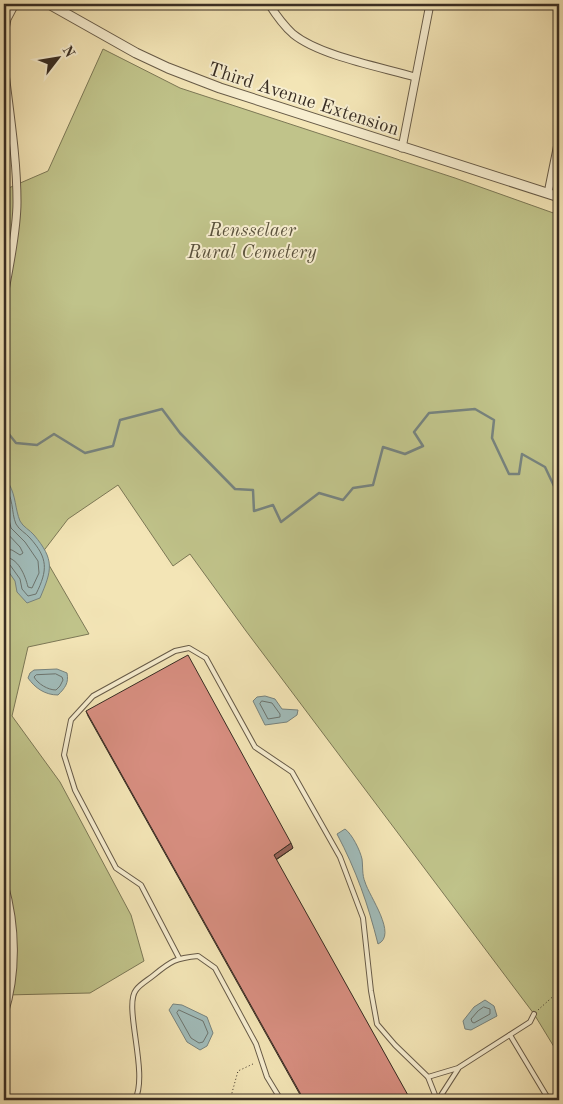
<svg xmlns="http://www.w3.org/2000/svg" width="563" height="1104" viewBox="0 0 563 1104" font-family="'Old Standard TT',serif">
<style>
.green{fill:#c0c38a;stroke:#7c7856}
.water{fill:#a1bcba;stroke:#77837e}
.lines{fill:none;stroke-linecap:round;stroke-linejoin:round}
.shore{stroke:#6c746e;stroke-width:1}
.stream{stroke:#77837e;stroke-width:2.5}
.service-casing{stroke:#675b48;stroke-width:6}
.minor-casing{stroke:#675b48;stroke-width:9}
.tertiary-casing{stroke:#675b48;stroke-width:11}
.path{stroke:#382d23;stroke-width:1;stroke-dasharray:1 2.5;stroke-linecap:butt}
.service{stroke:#f7eed0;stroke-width:4}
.minor{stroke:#f7eed0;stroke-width:7}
.tertiary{stroke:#f7eed0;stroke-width:9}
.wall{fill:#b97a6e;stroke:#382d23}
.shaded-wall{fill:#96635a;stroke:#382d23}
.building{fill:#d78e80;stroke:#382d23}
.labels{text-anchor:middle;stroke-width:4;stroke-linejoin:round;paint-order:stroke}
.street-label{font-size:19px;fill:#382d23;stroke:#f7eed0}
.park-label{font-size:19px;font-style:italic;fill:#5a523d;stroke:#f7eed0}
</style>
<rect width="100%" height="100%" fill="#f3e5b6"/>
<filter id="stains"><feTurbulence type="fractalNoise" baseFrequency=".004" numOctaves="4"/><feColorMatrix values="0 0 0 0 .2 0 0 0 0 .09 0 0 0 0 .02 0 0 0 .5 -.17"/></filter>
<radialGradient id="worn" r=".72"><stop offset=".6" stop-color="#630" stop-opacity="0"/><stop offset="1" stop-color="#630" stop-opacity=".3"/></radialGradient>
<!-- green -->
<path class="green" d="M103 49 180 88 455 178 559 215V1055L534 1014 246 631 190 554 173 566 118 485 68 519 42 553 89 634 28 647 12 716 60 782 131 915 144 961 90 993 6 995 4 999V190L48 171Z"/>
<!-- water -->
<g class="water">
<path d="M4 483 9 484C16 496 15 509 20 521 23 527 30 530 34 535 55 560 52 570 40 598L27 603 17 592 15 581 4 565Z"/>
<path d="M57 669 67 673C69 683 65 688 58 695 45 695 35 688 28 678L30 673 34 670Z"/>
<path d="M265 696 275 699 282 709 298 710 297 715 287 722 265 725 253 701 257 697Z"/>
<path d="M345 829C352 834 360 850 362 859 363 867 362 875 365 882 369 896 398 935 378 944 368 904 356 870 337 834Z"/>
<path d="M485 1000 494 1006 497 1016 471 1030 465 1029 463 1021 474 1007Z"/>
<path d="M173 1004 182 1005 207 1017 213 1033 207 1046 200 1050 187 1042 169 1010Z"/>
</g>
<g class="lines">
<!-- shore -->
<g class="shore">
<path d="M4 488C14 495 11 513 16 524 19 530 26 533 30 538 48 558 48 570 36 594L28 596 22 589 20 579 10 565 4 563"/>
<path d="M4 499 11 528 25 542 38 561 39 573 32 588 28 587C25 575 18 557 4 557"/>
<path d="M4 530 20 547 23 553 20 555 12 550 4 549"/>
<path d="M56 674 62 677 63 680 60 686 56 690C48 690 38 684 34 677L36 675Z"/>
<path d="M262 701 272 703 280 714V717L268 719 260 704Z"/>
<path d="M484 1007 490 1009V1014L474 1023 472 1022 471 1019 478 1011Z"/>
<path d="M179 1010 203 1021 208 1033 203 1042 199 1043 191 1038 177 1013Z"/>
</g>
<!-- stream -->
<path class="stream" d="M4 435 8 433 16 443 37 445 54 434 85 453 113 446 120 420 162 409 180 433 235 489 253 490 254 511 273 505 281 522 319 493 343 500 353 488 373 485 383 447 405 454 423 446 414 432 429 413 475 409 494 420 492 438 509 474H519L522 454 545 467 554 486 559 487"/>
<defs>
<g id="service">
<path d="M179 958 141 885 116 868 75 790 64 755 71 720 93 696 175 651 189 648 206 658 255 747 292 772 340 857 363 918 371 991 377 1024 395 1045 428 1077 437 1100"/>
<path d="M510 1035 549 1100"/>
<path d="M428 1077 458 1068 530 1022 534 1014"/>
<path d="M135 1100C149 1073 123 1006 136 990 140 984 148 980 154 975 171 961 176 958 198 956L215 968 256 1044 267 1077 281 1100"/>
<path d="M438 1100 458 1069"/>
</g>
<g id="minor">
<path d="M269 4C276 15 284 26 293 34 320 56 381 67 415 77"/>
<path d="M4 34 7 19 15 4"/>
<path d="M4 64C9 110 17 156 17 202 17 233 9 265 4 297"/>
<path d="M402 148 430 4"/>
<path d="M548 193 559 139"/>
<path d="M4 884C16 926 17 973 4 1014"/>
</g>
<path id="tertiary" d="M49 4 136 53 168 68 220 88 559 197"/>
</defs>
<!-- service casing -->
<use href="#service" class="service-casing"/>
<!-- minor casing -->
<use href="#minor" class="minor-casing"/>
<!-- tertiary casing -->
<use href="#tertiary" class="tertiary-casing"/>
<!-- path -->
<g class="path">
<path d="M538 1010 559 991"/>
<path d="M230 1100 238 1071 255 1063"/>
</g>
<!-- service -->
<use href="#service" class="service"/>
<!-- minor -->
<use href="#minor" class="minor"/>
<!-- tertiary -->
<use href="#tertiary" class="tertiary"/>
</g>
<!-- wall -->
<path class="wall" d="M86 711 293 848 276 860 410 1100H303L88 716Z"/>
<!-- shaded-wall -->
<path class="shaded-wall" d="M291 843 293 848 275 860 274 855Z"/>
<!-- building -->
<path class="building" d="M188 655 291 843 274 855 409 1097 404 1100H304L86 711Z"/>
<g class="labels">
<!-- street labels -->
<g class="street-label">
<text transform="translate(304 98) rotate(18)" y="7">Third Avenue Extension</text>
</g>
<!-- park labels -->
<g class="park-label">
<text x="252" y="236">Rensselaer<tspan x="252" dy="22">Rural Cemetery</tspan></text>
</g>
</g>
<!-- margin -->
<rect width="563" height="1104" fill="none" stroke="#f3e5b6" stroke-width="20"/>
<rect x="5" y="5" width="553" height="1094" fill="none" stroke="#382d23" stroke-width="2.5"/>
<rect x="10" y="10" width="543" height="1084" fill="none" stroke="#382d23"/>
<!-- north arrow -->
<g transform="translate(58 58) rotate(59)" stroke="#f7eed0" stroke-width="4" paint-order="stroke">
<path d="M0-4L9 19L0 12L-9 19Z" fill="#382d23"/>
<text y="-8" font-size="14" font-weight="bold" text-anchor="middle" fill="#382d23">N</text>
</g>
<rect width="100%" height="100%" filter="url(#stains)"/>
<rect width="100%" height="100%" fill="url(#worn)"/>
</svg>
